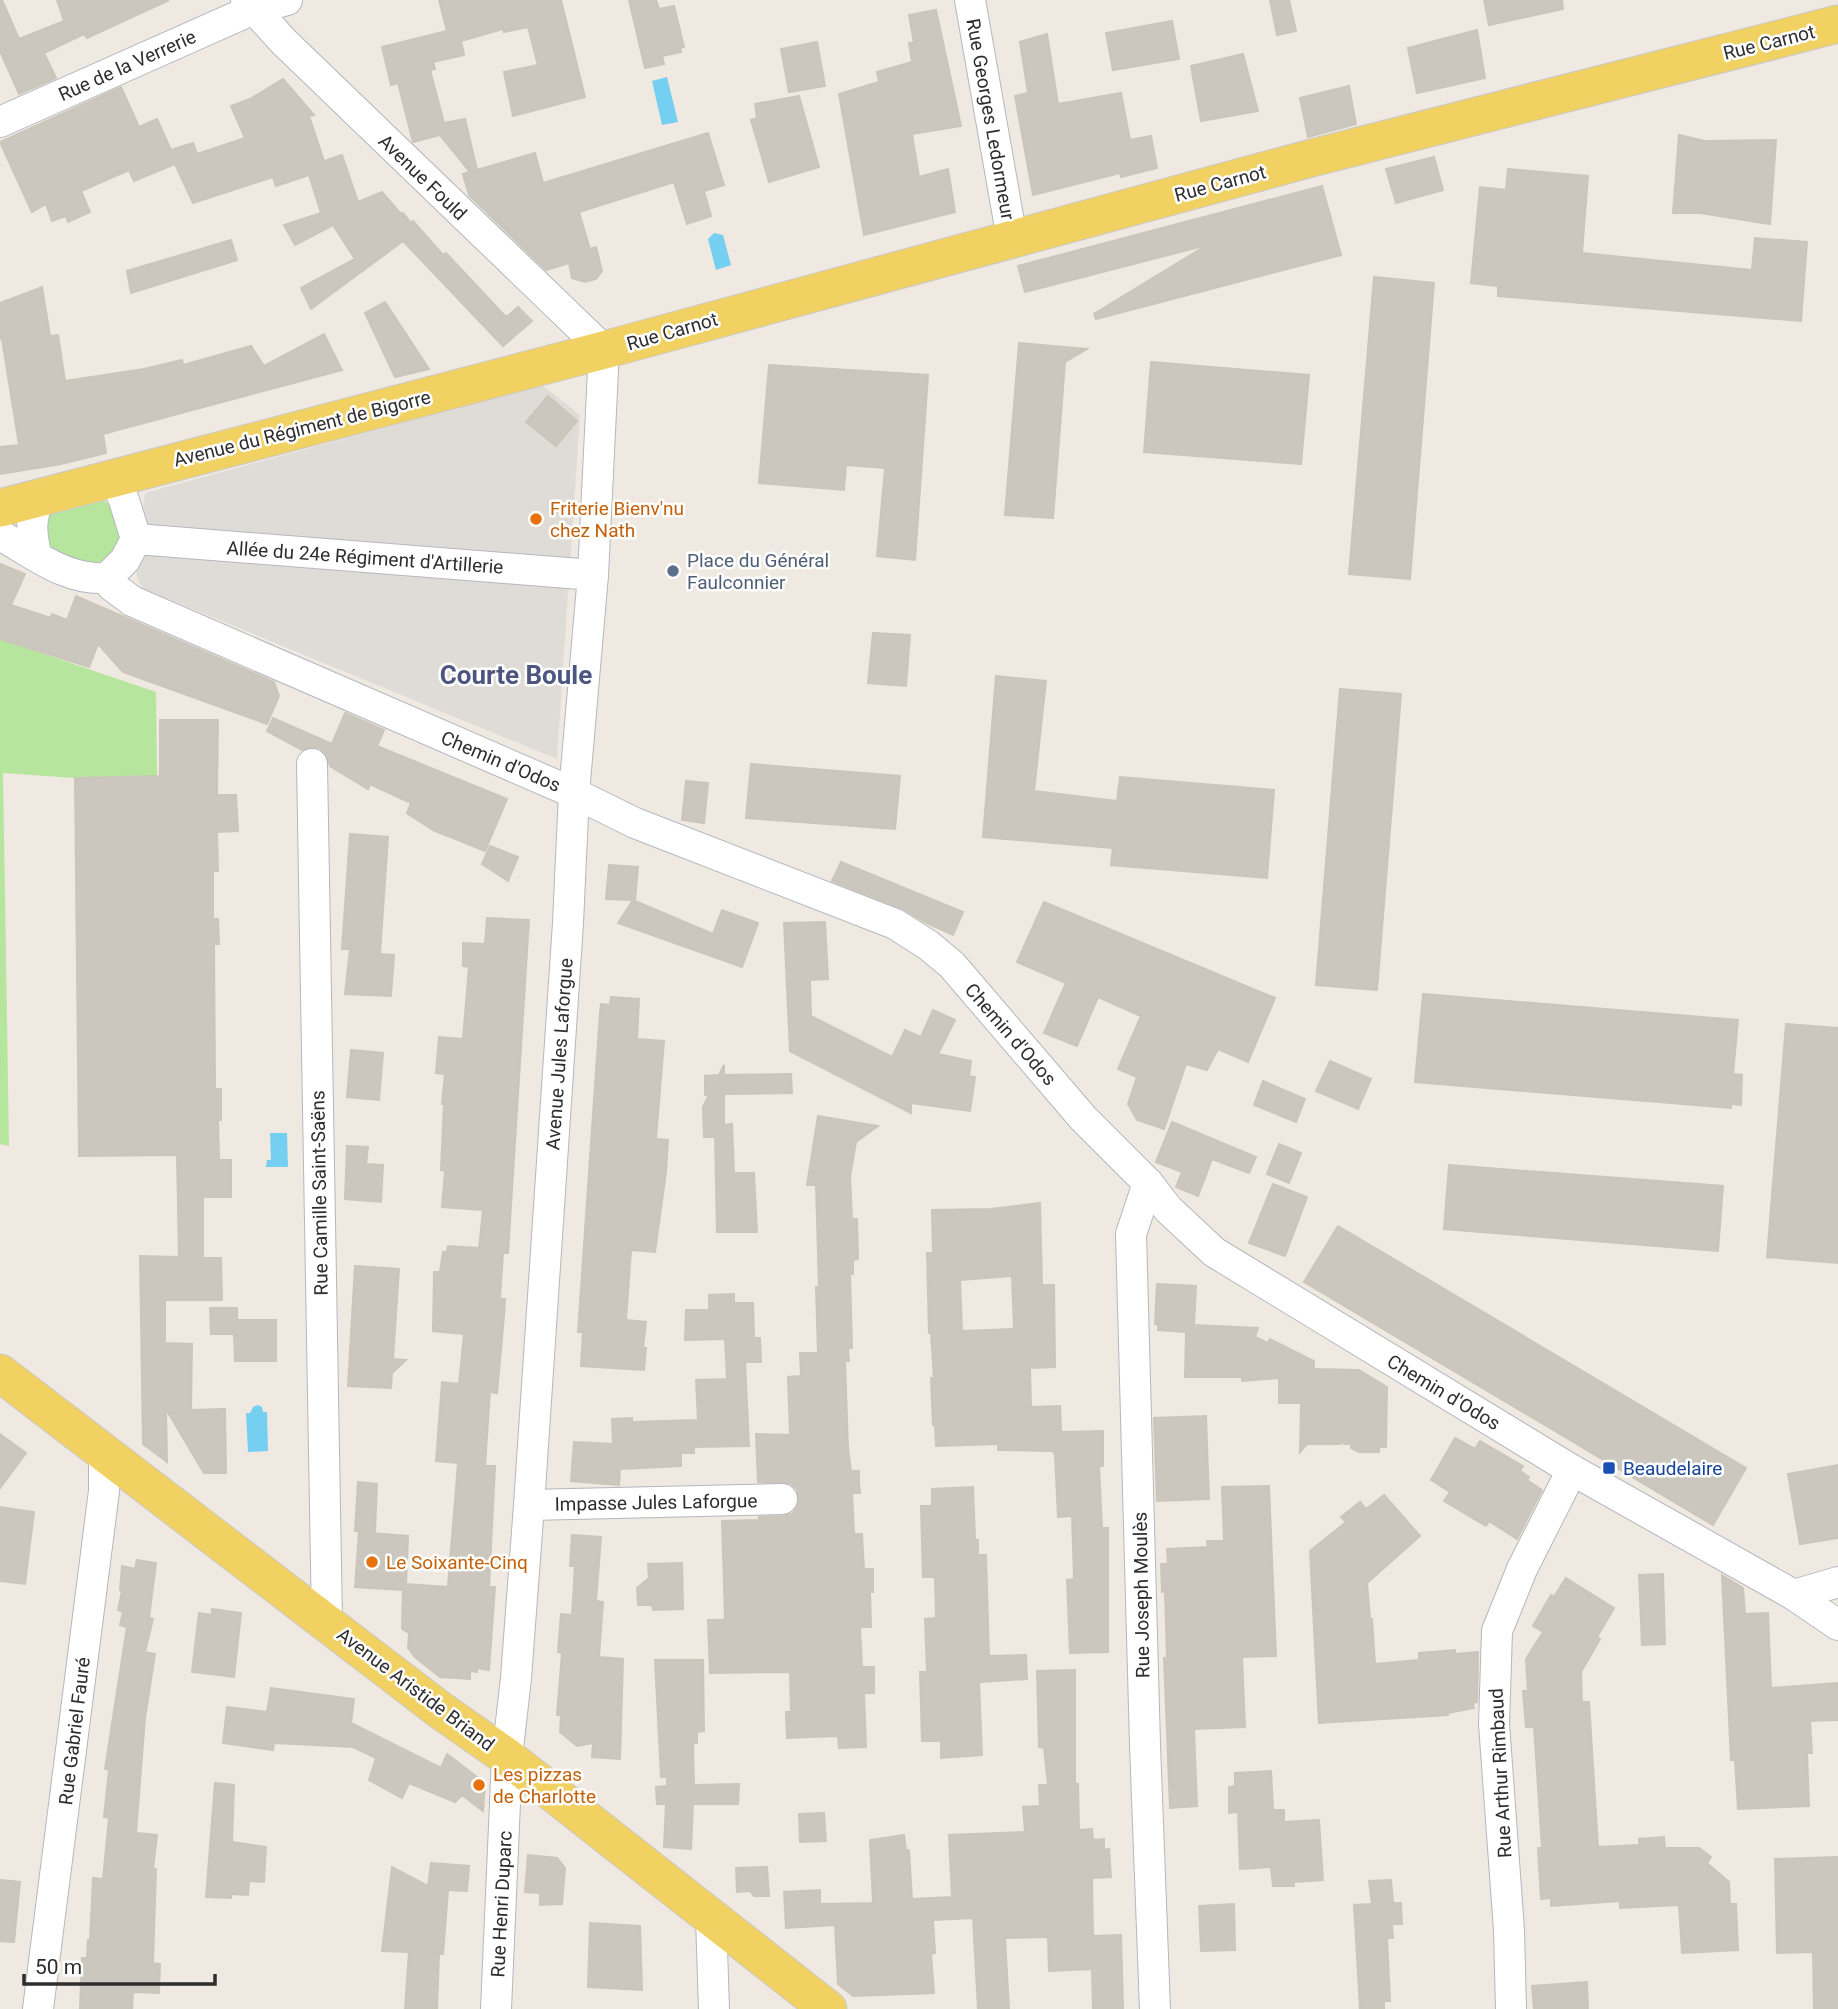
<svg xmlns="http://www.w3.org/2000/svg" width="1838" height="2009" viewBox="0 0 1838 2009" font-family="Roboto,sans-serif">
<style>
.green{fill:#b6e59e}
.plaza{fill:#dfdcd8}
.water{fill:#75cff0}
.building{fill:#cbc7bf;stroke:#cbc5ba;stroke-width:2;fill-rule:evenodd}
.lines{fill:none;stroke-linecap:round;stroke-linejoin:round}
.minor-casing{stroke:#b4b7c1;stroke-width:32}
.major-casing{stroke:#c9c9c9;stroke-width:39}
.minor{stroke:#fff;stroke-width:30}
.major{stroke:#f2d163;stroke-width:37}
.food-dot{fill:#e8710a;stroke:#fff;stroke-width:2.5}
.service-dot{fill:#5c6f8a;stroke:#fff;stroke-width:2.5}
.transit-dot{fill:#1a4fb4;stroke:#fff;stroke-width:2.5}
.labels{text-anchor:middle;stroke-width:5;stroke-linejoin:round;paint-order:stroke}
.street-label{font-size:19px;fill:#2e2e2e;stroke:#fff}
.food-label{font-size:19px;fill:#c56008;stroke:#fff;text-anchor:start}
.service-label{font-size:19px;fill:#4e5e75;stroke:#fff;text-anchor:start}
.transit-label{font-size:19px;fill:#164399;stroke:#fff;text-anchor:start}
.district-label{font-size:26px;font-weight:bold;fill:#4d5680;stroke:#fff}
</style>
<rect width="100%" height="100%" fill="#efe9e1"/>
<!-- green -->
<g class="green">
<path d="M96 499 107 502 120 522V545L101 564 86 563 47 551 42 524 47 514Z"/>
<path d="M0 639 156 692 157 776 75 778 3 773 9 1146 0 1144Z"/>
</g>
<!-- plaza -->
<path class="plaza" d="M542 385 580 415 557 759 144 589 138 581 136 572 148 526 143 511 145 493Z"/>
<!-- water -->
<g class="water">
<path d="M667 77 678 122 662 125 652 81Z"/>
<path d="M714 233 723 235 731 265 716 270 708 239Z"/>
<path d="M270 1133H287L288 1167H266L267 1160H271Z"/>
<path d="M258 1405 262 1407 263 1412H267L268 1451 248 1452 246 1413H250L253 1407Z"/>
</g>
<!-- building -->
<g class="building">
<path d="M0 0H2L19 39 64 21 57 0H169L87 38 84 34 44 53 56 78 19 94 0 51Z"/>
<path d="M439 0H561L585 97 513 116 504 72 538 65 528 27 504 32 503 29 461 41 464 55 433 62 435 69 430 70 444 123 465 119 477 170 535 153 543 183 708 133 724 185 704 191 711 216 687 224 674 182 579 212 590 249 596 247 602 271 596 279 585 282 572 278 569 263 546 270 469 195 463 174 470 172 440 135 413 142 398 83 391 85 382 47 447 31Z"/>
<path d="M629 0H656L659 9 674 6 684 47 680 48 681 52 662 56 664 64 645 68Z"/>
<path d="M1270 0H1289L1296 31 1277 35Z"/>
<path d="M1484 0H1562L1563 9 1489 25Z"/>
<path d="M936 10 961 126 912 134 919 177 948 169 955 212 864 235 839 94 879 82 877 72 912 62 909 43H914L909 15Z"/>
<path d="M1172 21 1179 59 1113 70 1106 33Z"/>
<path d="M1477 30 1485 78 1417 93 1408 48Z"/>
<path d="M1047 34 1058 104 1121 93 1130 140 1151 136 1157 168 1121 177 1120 173 1033 195 1015 96 1028 93 1020 42Z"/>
<path d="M817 42 825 86 789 92 781 49Z"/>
<path d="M1243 54 1258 111 1201 121 1191 66Z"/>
<path d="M283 79 314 115 309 116 324 161 342 155 358 202 382 192 401 214 403 213 411 223 413 221 443 255 446 253 505 316H508L518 307 532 321 503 346 403 241 311 309 301 288 355 259 333 225 295 245 284 225 321 213 309 175 276 186 273 177 193 203 175 164 134 181 129 170 81 191 90 212 68 222 66 216 52 221 46 204 32 212 0 142 121 87 139 127 157 119 171 150 193 143 197 154 245 138 231 106 250 99Z"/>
<path d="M1349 86 1356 124 1308 137 1300 98Z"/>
<path d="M799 96 819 167 769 182 751 120 757 118 755 104Z"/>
<path d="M1679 135 1705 141 1776 140 1770 224 1700 213H1673Z"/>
<path d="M1434 157 1443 190 1396 203 1386 169Z"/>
<path d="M1508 169 1588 176 1582 253 1752 270 1755 238 1807 242 1801 321 1498 296V286L1471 283 1480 187 1506 190Z"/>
<path d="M1322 186 1341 255 1096 319 1094 314 1207 245 1025 292 1018 266Z"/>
<path d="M231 240 237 260 131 293 127 271Z"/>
<path d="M1374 277 1434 283 1410 579 1349 574Z"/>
<path d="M42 287 50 336 58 335 65 381 144 369 182 360 183 365 251 346 264 366 324 334 342 370 103 434 106 453 61 464 0 474V447L19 445 2 339H0V303Z"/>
<path d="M385 302 429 369 395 377 365 313Z"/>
<path d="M1019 343 1087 349 1065 362 1053 518 1005 515Z"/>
<path d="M1151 362 1309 375 1301 464 1144 452Z"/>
<path d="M769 365 928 375 915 560 877 556 885 468 846 465 844 490 759 483Z"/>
<path d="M548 396 577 421 556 446 526 422Z"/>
<path d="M0 564 25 574 11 605 51 618 52 614 67 620 76 596 274 682 279 696 267 724 123 672 98 644 89 667 0 639Z"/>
<path d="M873 633 910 635 906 686 868 683Z"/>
<path d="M996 676 1046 681 1034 791 1117 801 1120 777 1274 790 1267 878 1111 865 1113 848 983 837Z"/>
<path d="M1340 689 1401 694 1377 990 1316 985Z"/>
<path d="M345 713 384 730 377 746 507 799 485 851 433 830 407 813 411 803 370 784 368 789 330 766 327 756 320 748 311 747 302 750 267 731 273 718 332 744Z"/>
<path d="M160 720H218L217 795H236L238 831 217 832 218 871H213V919H218L219 944H214L215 1089H221V1120H218L219 1160H231V1197H203V1258H221L222 1300H165V1343L192 1344 191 1410 225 1409 226 1473H204L166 1409 167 1462 143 1444 140 1256 179 1257 177 1155 79 1156 75 778 160 776Z"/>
<path d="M751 764 900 776 895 829 746 818Z"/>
<path d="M686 781 708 783 704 823 682 820Z"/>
<path d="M350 834 388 837 380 954 394 955 391 996 345 994 350 949H342Z"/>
<path d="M490 846 518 857 508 881 482 864Z"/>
<path d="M841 862 963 912 953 935 925 922 901 908 832 881Z"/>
<path d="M609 865 638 867 635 901 713 934 722 910 758 923 742 967 618 923 633 900 606 899Z"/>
<path d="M1044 902 1275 998 1248 1062 1218 1049 1207 1070 1186 1064 1164 1129 1137 1120 1128 1104 1137 1077 1118 1069 1141 1016 1098 997 1077 1046 1044 1033 1066 983 1017 962Z"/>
<path d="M487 918 529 920 508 1253H503L500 1299H505L504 1316 497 1393 490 1392 485 1466H495L489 1587H495L489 1670 477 1668V1672L470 1671V1679L440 1677 415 1657 408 1648 409 1633 402 1629 403 1590 355 1587 359 1532 408 1536 406 1584 448 1587 458 1463 436 1461 442 1382 459 1384 464 1334 433 1331 434 1272H440L443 1252H447L448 1246 479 1248 483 1210 442 1207 445 1171 441 1170 444 1104H442L445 1074 436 1073 439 1037 463 1039 469 967 463 966V943L485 944Z"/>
<path d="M825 922 828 979 810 980 811 1016 892 1057 905 1030 921 1037 933 1010 955 1020 938 1054 971 1061 969 1076 975 1077 970 1111 911 1103V1113L790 1051 784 923Z"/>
<path d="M1423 994 1738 1020 1733 1074 1742 1075 1741 1105 1731 1104V1108L1415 1082Z"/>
<path d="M611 997 639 999 637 1039 664 1041 656 1139 668 1140 666 1172 655 1252 631 1250 626 1320 646 1322 643 1348H646L644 1370 581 1366 583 1332H578L600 1013 601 1004 610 1005Z"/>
<path d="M1786 1024 1838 1028V1263L1767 1257Z"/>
<path d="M351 1050 383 1053 379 1100 347 1097Z"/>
<path d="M1330 1061 1371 1079 1358 1109 1316 1091Z"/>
<path d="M724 1065V1075L791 1074 792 1093 724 1094V1125L732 1124 734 1173H754L757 1232H717L715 1137H704L703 1107 709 1095H705V1076L719 1075Z"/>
<path d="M1263 1081 1305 1099 1296 1122 1254 1105Z"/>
<path d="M818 1116 878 1126 856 1142 850 1176 852 1219H857L858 1259 853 1260V1274H850L852 1348H848L849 1361H845L848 1448 851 1471H859V1483L860 1493H852L854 1534H862L864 1569H873V1592H870L871 1627H860L862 1667H874V1693H864L866 1747 839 1748 838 1736 787 1738 786 1712H791L790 1672 710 1673 708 1620H723L725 1618 722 1521 759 1520V1517L783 1516 792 1514 797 1508 799 1499 797 1489 790 1483 758 1482 756 1434 790 1435 788 1377 801 1376 800 1353H818L816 1287H819L816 1185H807Z"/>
<path d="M1172 1122 1256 1157 1249 1173 1212 1159 1198 1196 1176 1187 1182 1172 1156 1162Z"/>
<path d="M1279 1144 1301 1153 1289 1183 1267 1174Z"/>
<path d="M347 1146 368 1147 366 1164 383 1165 381 1202 345 1199Z"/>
<path d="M1449 1165 1723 1186 1718 1251 1444 1229Z"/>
<path d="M1273 1184 1307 1197 1285 1256 1249 1243Z"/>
<path d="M1040 1203 1042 1285H1054L1055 1367 1030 1368 1031 1407 1060 1406 1061 1432 1103 1431V1466H1099L1102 1528H1108V1652L1070 1653 1067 1580 1074 1579 1072 1516 1058 1517 1055 1455 1053 1451 998 1450V1444L936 1446 935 1425H933L931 1378H934L931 1333H929L927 1253H933L932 1210 991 1209ZM1012 1276 1014 1329 962 1331 960 1280Z"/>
<path d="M1338 1226 1746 1468 1713 1525 1304 1282Z"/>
<path d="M355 1266 399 1269 393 1359 406 1360 392 1373 391 1388 348 1386Z"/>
<path d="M1157 1284 1196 1286 1194 1325 1258 1328 1255 1337 1268 1343 1270 1339 1314 1361V1369L1359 1370 1387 1387 1386 1447H1379V1452H1359L1351 1448V1444H1345L1334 1438 1340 1444H1307L1300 1452 1301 1403H1279V1378L1242 1381V1377H1185L1186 1332 1158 1330V1324H1155Z"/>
<path d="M734 1294V1303H753L754 1338H760L761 1362H745L749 1446 694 1447V1453H681V1466L620 1469 619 1485 571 1481 574 1442 613 1444 612 1419 632 1418V1422L698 1420 696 1380 727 1379 725 1339 685 1340 686 1310H709V1295Z"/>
<path d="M210 1308H237V1320H276V1361H235L234 1334H211Z"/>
<path d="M1206 1416 1209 1499 1157 1501 1154 1418Z"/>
<path d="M0 1434 26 1453 0 1488Z"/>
<path d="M1455 1438 1475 1449 1480 1441 1523 1466 1520 1471 1529 1477 1527 1480 1542 1490 1517 1539 1489 1521 1486 1526 1444 1501 1450 1492 1431 1480Z"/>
<path d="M1838 1465V1538L1800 1544 1788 1474Z"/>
<path d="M358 1482 377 1484 375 1532 355 1531Z"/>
<path d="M1269 1486 1276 1656 1242 1657 1245 1727 1194 1729 1197 1806 1170 1808 1164 1658H1167L1165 1591 1162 1592 1161 1564H1168L1167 1549 1208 1547 1207 1541H1224L1222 1487Z"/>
<path d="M973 1487 975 1540H978V1555H986L989 1656 1026 1655 1027 1679 979 1682 982 1755 941 1758V1741H922L920 1672H927L925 1619 936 1618 935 1577H923L921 1506H932V1489Z"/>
<path d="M1384 1495 1420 1536 1367 1583 1370 1619H1372L1375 1664 1419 1660V1653L1455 1650V1654L1478 1652 1477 1702 1473 1703 1474 1708 1448 1713V1715L1319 1723 1310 1551 1346 1522 1341 1517 1360 1502 1366 1509Z"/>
<path d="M0 1507 34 1512 25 1584 0 1581Z"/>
<path d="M572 1535 601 1537 596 1601 603 1602 599 1657 623 1659 620 1759 592 1757 593 1743 577 1746 560 1732 561 1715H557L562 1653 558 1652 561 1614 572 1615 575 1566H570Z"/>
<path d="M137 1560 156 1563 149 1618 153 1619 145 1652 155 1654 145 1718 136 1833 157 1835 153 1869H156L153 1963 160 1964 159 1993 133 1992 132 2009H80L82 1958H87L88 1940H90L93 1878 103 1879 109 1818 104 1817 109 1770 105 1769 127 1627 120 1625 123 1612 118 1610 122 1591 120 1590 122 1566 135 1569Z"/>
<path d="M682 1563 683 1609 653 1610 652 1605H638L637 1588 649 1578 648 1564Z"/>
<path d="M1663 1574 1665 1644 1642 1645 1639 1575Z"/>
<path d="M1722 1575 1743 1588 1745 1614 1768 1613 1771 1688 1838 1683V1720L1810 1721 1812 1753H1807L1809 1806 1738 1809 1735 1760H1731Z"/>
<path d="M1566 1578 1614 1608 1597 1637 1600 1639 1581 1672 1582 1702H1589L1598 1847 1639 1845V1839L1664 1837 1665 1848H1699L1711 1857 1707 1863 1729 1882 1730 1904H1736L1738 1950 1682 1953 1679 1905 1620 1908V1901L1551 1906V1898L1541 1899 1538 1848H1542L1534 1727H1526L1523 1691H1528L1526 1659 1543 1632 1533 1626 1551 1595 1554 1597Z"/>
<path d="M212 1609 241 1613 234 1677 192 1672 199 1613 212 1615Z"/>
<path d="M655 1660H703L704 1731 697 1732V1743H693L694 1785 739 1784 738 1804H693L691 1849 664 1847 666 1804H657L656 1787 667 1786V1777H661Z"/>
<path d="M1075 1670V1784H1078L1079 1830 1092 1829 1093 1840 1104 1839V1850L1109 1849 1111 1877 1092 1878 1093 1936 1121 1935 1123 2009H1093L1092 1969 1049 1971 1048 1937 1005 1938 1009 2009H978L973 1918 933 1920 935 1953 931 1954 934 1993 853 1996 838 1984 835 1925 786 1928 784 1892 820 1890V1904L873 1903 870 1840 904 1835 906 1850H909L912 1899 952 1897 949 1835 1025 1832 1023 1807 1040 1806 1039 1785H1048L1044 1748 1039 1747 1037 1671Z"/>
<path d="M271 1688 354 1699 351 1723 441 1768 447 1754 485 1783 483 1811 462 1795 455 1802 409 1783 402 1798 369 1780 376 1758 353 1747 274 1743 273 1750 223 1743 227 1707 267 1712Z"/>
<path d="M1271 1771 1273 1810H1284V1822L1319 1820 1323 1880 1294 1882V1886H1273L1271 1867 1240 1869 1238 1812 1229 1813V1787L1235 1786V1773Z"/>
<path d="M215 1783 234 1785 232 1842 266 1847 264 1882 249 1881 248 1895 231 1894V1898L206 1897Z"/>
<path d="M824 1813 826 1841 800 1842 799 1814Z"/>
<path d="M528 1855 557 1858 565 1868 562 1904 540 1905V1893L525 1892Z"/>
<path d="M1838 1857V2009H1814L1813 1952 1777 1953 1775 1859Z"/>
<path d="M431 1863 469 1866 467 1891 448 1890 443 1954H439L437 2009H405L409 1952 382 1951 392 1867 428 1886Z"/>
<path d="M767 1867 769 1896H754L750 1891 737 1892 736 1868Z"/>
<path d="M0 1880 20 1882 14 1942 0 1941Z"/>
<path d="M1391 1880 1393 1903H1401L1402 1924H1392L1393 1938H1387L1390 2001H1384V2009H1360L1354 1905 1372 1904 1369 1881Z"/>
<path d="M1234 1904 1235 1950 1201 1951 1199 1906Z"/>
<path d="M590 1923 640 1926 642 1990 588 1987Z"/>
<path d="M1587 1982 1588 2009H1534L1532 1986Z"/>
</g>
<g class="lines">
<defs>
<g id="minor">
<path d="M246 0 284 42 604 350 593 575 574 793 568 923 529 1505 516 1678 507 1757 496 2009"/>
<path d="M970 0 1012 239"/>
<path d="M0 122 254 9 287 0"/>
<path d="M0 535C34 554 66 581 107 578L125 560 136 539 124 500 113 476"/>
<path d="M136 539 593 575"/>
<path d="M36 555C31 530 30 520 40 496"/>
<path d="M107 578 112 586 132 601 574 793 635 823 895 924 928 945 952 965 1083 1118 1148 1183 1168 1209 1214 1252 1572 1470 1794 1595 1838 1625"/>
<path d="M312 764 327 1623"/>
<path d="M1148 1183 1131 1234 1145 1745 1155 2009"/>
<path d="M529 1505 782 1499"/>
<path d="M1794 1595 1838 1582"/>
<path d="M711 1918 714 2009"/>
<path d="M38 2009 104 1491V1453"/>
<path d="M1511 2009 1509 1930 1494 1724 1497 1631 1522 1569 1572 1470"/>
</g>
<g id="major">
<path d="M0 508 604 350 1308 159 1838 24"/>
<path d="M0 1373 440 1710 507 1757 828 2009"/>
</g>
</defs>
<!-- minor casing -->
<use href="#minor" class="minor-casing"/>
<!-- major casing -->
<use href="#major" class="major-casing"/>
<!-- minor -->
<use href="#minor" class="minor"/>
<!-- major -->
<use href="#major" class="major"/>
</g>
<!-- markers -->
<g class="food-dot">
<circle cx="536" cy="519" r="7"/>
<circle cx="372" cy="1562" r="7"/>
<circle cx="479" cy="1785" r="7"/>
</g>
<circle class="service-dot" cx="673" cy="571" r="7"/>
<rect class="transit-dot" x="1602" y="1461" width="14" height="14" rx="3.5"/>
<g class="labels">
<!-- street labels -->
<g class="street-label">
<text transform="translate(1769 42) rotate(-14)" y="7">Rue Carnot</text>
<text transform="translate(127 65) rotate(-24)" y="7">Rue de la Verrerie</text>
<text transform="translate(991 119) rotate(80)" y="7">Rue Georges Ledormeur</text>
<text transform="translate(423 177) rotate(44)" y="7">Avenue Fould</text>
<text transform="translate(1220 183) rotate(-15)" y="7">Rue Carnot</text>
<text transform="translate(672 331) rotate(-16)" y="7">Rue Carnot</text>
<text transform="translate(302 428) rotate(-14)" y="7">Avenue du Régiment de Bigorre</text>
<text transform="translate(365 557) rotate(4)" y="7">Allée du 24e Régiment d'Artillerie</text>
<text transform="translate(501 761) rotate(23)" y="7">Chemin d'Odos</text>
<text transform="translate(1011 1034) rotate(49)" y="7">Chemin d'Odos</text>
<text transform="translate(559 1054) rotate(-86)" y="7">Avenue Jules Laforgue</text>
<text transform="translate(319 1193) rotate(-91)" y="7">Rue Camille Saint-Saëns</text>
<text transform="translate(1444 1392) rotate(31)" y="7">Chemin d'Odos</text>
<text transform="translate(656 1502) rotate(-1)" y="7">Impasse Jules Laforgue</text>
<text transform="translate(1141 1595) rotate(-91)" y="7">Rue Joseph Moulès</text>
<text transform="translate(416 1689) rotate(37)" y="7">Avenue Aristide Briand</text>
<text transform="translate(74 1731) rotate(-83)" y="7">Rue Gabriel Fauré</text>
<text transform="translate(1500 1773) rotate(-93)" y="7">Rue Arthur Rimbaud</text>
<text transform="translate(501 1904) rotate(-87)" y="7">Rue Henri Duparc</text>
</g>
<!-- food labels -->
<g class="food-label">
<text x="550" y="515">Friterie Bienv'nu<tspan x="550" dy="22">chez Nath</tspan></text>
<text x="386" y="1569">Le Soixante-Cinq</text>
<text x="493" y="1781">Les pizzas<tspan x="493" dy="22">de Charlotte</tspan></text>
</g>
<!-- service labels -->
<g class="service-label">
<text x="687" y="567">Place du Général<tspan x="687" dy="22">Faulconnier</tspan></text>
</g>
<!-- transit labels -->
<g class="transit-label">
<text x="1623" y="1475">Beaudelaire</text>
</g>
<!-- district labels -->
<g class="district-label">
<text x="516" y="684">Courte Boule</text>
</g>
</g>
<!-- scale -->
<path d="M24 1974v10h191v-10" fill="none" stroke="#2e2e2e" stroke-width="3.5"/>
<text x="35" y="1974" font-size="21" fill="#2e2e2e" stroke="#ffffff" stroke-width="5" paint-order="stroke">50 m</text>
</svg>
